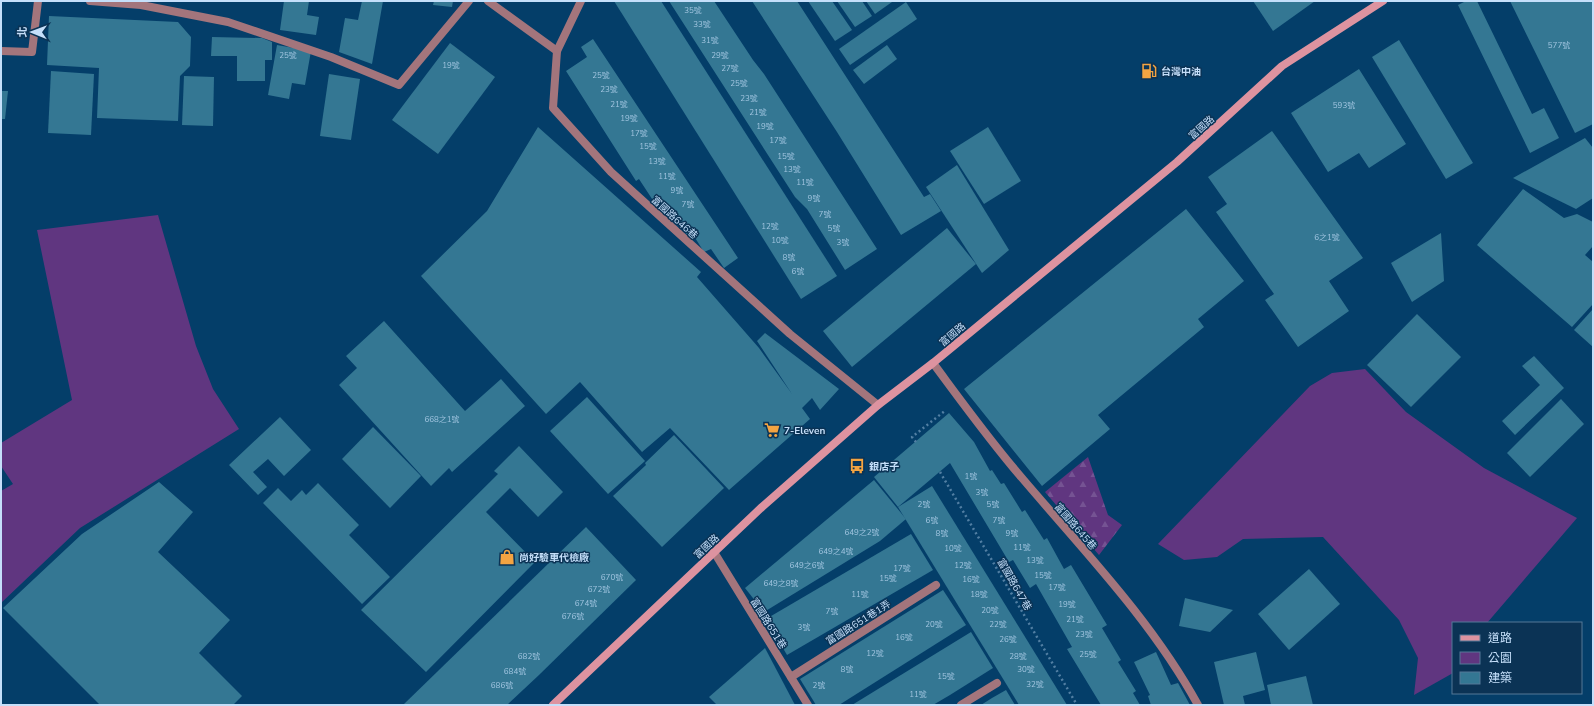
<svg xmlns="http://www.w3.org/2000/svg" width="1594" height="706" viewBox="0 0 1594 706" font-family="'Nunito Sans','Noto Sans TC',sans-serif">
<style>
.green{fill:#603680}
.forest{fill:url(#forest-firs)}
.building{fill:#347793}
.lines{fill:none;stroke-linecap:round;stroke-linejoin:round}
.path{stroke:#527fa3;stroke-width:2.5;stroke-dasharray:2 3;stroke-linecap:butt}
.lane{stroke:#a3757c;stroke-width:8}
.secondary{stroke:#dd93a0;stroke-width:8}
.labels{text-anchor:middle;stroke-width:3;stroke-linejoin:round;paint-order:stroke}
.number-label{font-size:8px;fill:#a1c5e0}
.poi-label{font-size:10px;font-weight:bold;fill:#c5dffa;stroke:#0b3355;text-anchor:start}
.street-label{font-size:10px;fill:#c5dffa;stroke:#0b3355}
</style>
<defs>
<pattern id="forest-firs" width="22" height="20" patternUnits="userSpaceOnUse"><rect width="22" height="20" fill="#603680"/><path d="M5 1l3.5 6h-7zM16 11l3.5 6h-7z" fill="#755393"/></pattern>
</defs>
<rect width="100%" height="100%" fill="#043e69"/>
<!-- green -->
<g class="green">
<path d="M158 215 196 346 213 389 239 429 80 528 1 603V491L13 484 1 466V443L72 400 37 230Z"/>
<path d="M1365 369 1406 412 1484 468 1577 518 1487 623H1453V673L1414 695 1418 658 1399 620 1323 537 1243 539 1217 557 1184 560 1158 544 1310 386 1332 373Z"/>
</g>
<!-- forest -->
<path class="forest" d="M1088 457 1108 515 1122 525 1099 555 1045 492Z"/>
<!-- building -->
<g class="building">
<path d="M284 1H309L307 15 319 17 316 35 280 30Z"/>
<path d="M362 1H383L372 64 339 52 345 18 358 20Z"/>
<path d="M434 1H453L452 7 433 5Z"/>
<path d="M614 1H661L837 276 801 299Z"/>
<path d="M669 1H714L753 60 764 74 877 249 845 270 807 209 795 197Z"/>
<path d="M752 1H797L924 197 930 194 941 211 901 235 837 132Z"/>
<path d="M808 1H832L852 30 835 41Z"/>
<path d="M837 1H862L872 16 855 27Z"/>
<path d="M866 1H891L892 2 875 14Z"/>
<path d="M1253 1H1315L1273 31Z"/>
<path d="M1466 1H1477L1532 114 1544 108 1559 138 1530 153 1458 5Z"/>
<path d="M1510 1H1593V91L1592 92 1593 94V124L1575 133Z"/>
<path d="M906 2 917 19 850 65 839 49Z"/>
<path d="M49 16 178 22 191 37 190 66 180 76 178 121 97 118 99 68 47 65Z"/>
<path d="M212 37 262 38 272 42V60H265V81H237V56H211Z"/>
<path d="M593 39 738 258 724 268 711 249 704 252 692 233 688 236 675 216 671 218 661 202 656 205 639 179 636 181 566 71 587 57 581 47Z"/>
<path d="M1399 40 1473 163 1446 179 1372 57Z"/>
<path d="M450 43 495 77 438 154 392 120Z"/>
<path d="M277 45 311 51 305 85 292 83 289 99 268 95Z"/>
<path d="M887 45 897 59 864 84 853 70Z"/>
<path d="M1359 69 1406 144 1369 168 1359 153 1328 172 1291 113Z"/>
<path d="M51 71 94 74 91 135 48 133Z"/>
<path d="M329 74 360 79 351 140 320 136Z"/>
<path d="M184 76 214 77 213 126 182 125Z"/>
<path d="M1 91H8L5 119H1Z"/>
<path d="M538 127 701 272 697 277 759 348 792 394 757 341 765 333 839 389 820 410 812 398 802 408 810 419 729 490 670 428 642 452 580 382 546 414 421 276 487 211Z"/>
<path d="M988 127 1021 181 984 204 950 151Z"/>
<path d="M1272 131 1363 258 1329 281 1349 311 1298 347 1265 300 1274 294 1216 212 1227 204 1208 177Z"/>
<path d="M1585 138 1593 148V198L1576 209 1513 178Z"/>
<path d="M957 165 1009 250 982 273 926 187Z"/>
<path d="M1523 189 1564 218 1577 214 1593 222V246L1585 255 1593 262V304L1572 327 1477 245Z"/>
<path d="M1186 209 1244 281 1198 319 1204 327 1098 415 1110 429 1042 486 964 389Z"/>
<path d="M947 228 976 264 852 367 823 331Z"/>
<path d="M1441 233 1444 281 1412 302 1391 263Z"/>
<path d="M1593 309V347L1574 330Z"/>
<path d="M1417 314 1461 357 1411 407 1367 365Z"/>
<path d="M384 321 465 411 501 379 525 406 452 472 449 468 431 486 339 385 357 368 346 356Z"/>
<path d="M1534 356 1564 388 1515 435 1502 421 1540 385 1522 366Z"/>
<path d="M587 397 645 461 608 494 550 431Z"/>
<path d="M1561 399 1584 424 1530 477 1507 453Z"/>
<path d="M949 413 974 442 990 471 992 470 1001 484 1004 483 1022 512 1025 510 1044 540 1047 538 1064 569 1071 565 1107 625 1102 628 1121 660 1118 662 1136 691 1133 693 1140 705H1101L1067 649 1072 647 1036 584 1030 588 1013 560 1009 562 950 463 898 507 874 477Z"/>
<path d="M280 417 311 450 284 476 268 459 253 472 267 487 258 495 229 465Z"/>
<path d="M373 427 421 476 390 508 342 459Z"/>
<path d="M674 435 724 488 662 547 613 496 646 465 645 463Z"/>
<path d="M519 446 563 492 538 517 510 488 486 512 535 562 426 672 361 610 498 474 494 471Z"/>
<path d="M874 480 906 519 880 541 764 612 745 588Z"/>
<path d="M159 482 193 512 158 552 230 620 199 653 242 696 233 705H100L3 608 82 534Z"/>
<path d="M318 483 359 525 349 535 390 577 362 604 263 503 278 488 291 501 302 490 306 495Z"/>
<path d="M932 486 1014 619 1067 705H1019L970 625 898 507Z"/>
<path d="M586 527 636 580 539 675 507 705H403Z"/>
<path d="M911 534 933 570 787 655 766 619Z"/>
<path d="M1309 569 1340 604 1289 650 1258 614Z"/>
<path d="M943 590 966 625 839 705H816L800 679Z"/>
<path d="M1185 598 1233 610 1210 632 1179 626Z"/>
<path d="M971 632 993 668 950 695 933 705H852Z"/>
<path d="M765 648 795 705H717L709 697Z"/>
<path d="M1156 652 1171 685 1178 683 1190 705H1151L1148 696 1150 695 1134 662Z"/>
<path d="M1256 652 1265 690 1243 696 1245 705H1224L1214 662Z"/>
<path d="M1306 676 1313 705H1271L1267 685Z"/>
<path d="M1006 690 1015 705H981L992 698Z"/>
</g>
<g class="lines">
<!-- path -->
<g class="path">
<path d="M916 442 912 437 946 410"/>
<path d="M940 472 1077 705"/>
</g>
<!-- lane -->
<g class="lane">
<path d="M90 1 141 5 228 22 331 57 399 85 469 1"/>
<path d="M488 1 557 51"/>
<path d="M581 1 557 51 553 108 611 172 790 334 878 405"/>
<path d="M1 51 32 52 38 1"/>
<path d="M933 363C962 402 990 441 1022 478 1084 551 1152 621 1198 705"/>
<path d="M714 552 808 705"/>
<path d="M791 677 936 585"/>
<path d="M961 705 997 683"/>
</g>
<!-- secondary -->
<path class="secondary" d="M553 705 762 507 878 405 933 363 1177 162 1282 66 1383 1"/>
</g>
<!-- icons -->
<defs>
<symbol id="fuel-bare" viewBox="-9 -9 18 18"><path d="M-5.5-6h7V0h2V4h1.3V-2.5L3-4.5l.8-.8L6-3V5H2.5V1h-1V6h-7ZM-4.2-4.7v3.2H.2V-4.7Z" fill="#f3a442" stroke="#0b3355" stroke-width="2.5" paint-order="stroke"/></symbol>
<symbol id="supermarket-bare" viewBox="-9 -9 18 18"><path d="M-6-5.5h2.5l.6 2H6L4.5 2H-2.5L-4.4-4H-6ZM-1.5 3.2a1.3 1.3 0 1 0 .1 0ZM3 3.2a1.3 1.3 0 1 0 .1 0Z" fill="#f3a442" stroke="#0b3355" stroke-width="2.5" paint-order="stroke"/></symbol>
<symbol id="bus-bare" viewBox="-9 -9 18 18"><path d="M-5-6H5V4H4V6H2V4H-2V6H-4V4H-5ZM-3.5-4V0h7V-4ZM-3.5 1.2v1.5H-2V1.2ZM2 1.2v1.5H3.5V1.2Z" fill="#f3a442" stroke="#0b3355" stroke-width="2.5" paint-order="stroke"/></symbol>
<symbol id="shop-bare" viewBox="-9 -9 18 18"><path d="M-5-2.5h2.3a2.7 3.5 0 0 1 5.4 0H5L5.5 6h-11ZM-1.5-2.5h3a1.5 2.3 0 0 0-3 0Z" fill="#f3a442" stroke="#0b3355" stroke-width="2.5" paint-order="stroke"/></symbol>
</defs>
<g fill-rule="evenodd">
<use href="#fuel-bare" x="1138" y="60" width="22" height="22"/>
<use href="#supermarket-bare" x="761" y="419" width="22" height="22"/>
<use href="#bus-bare" x="846" y="455" width="22" height="22"/>
<use href="#shop-bare" x="496" y="546" width="22" height="22"/>
</g>
<g class="labels">
<!-- number labels -->
<g class="number-label">
<text x="693" y="13">35號</text>
<text x="702" y="27">33號</text>
<text x="710" y="43">31號</text>
<text x="1559" y="48">577號</text>
<text x="288" y="58">25號</text>
<text x="720" y="58">29號</text>
<text x="451" y="68">19號</text>
<text x="730" y="71">27號</text>
<text x="601" y="78">25號</text>
<text x="739" y="86">25號</text>
<text x="609" y="92">23號</text>
<text x="749" y="101">23號</text>
<text x="619" y="107">21號</text>
<text x="1344" y="108">593號</text>
<text x="758" y="115">21號</text>
<text x="629" y="121">19號</text>
<text x="765" y="129">19號</text>
<text x="639" y="136">17號</text>
<text x="778" y="143">17號</text>
<text x="648" y="149">15號</text>
<text x="786" y="159">15號</text>
<text x="657" y="164">13號</text>
<text x="792" y="172">13號</text>
<text x="667" y="179">11號</text>
<text x="805" y="185">11號</text>
<text x="677" y="193">9號</text>
<text x="814" y="201">9號</text>
<text x="688" y="207">7號</text>
<text x="825" y="217">7號</text>
<text x="770" y="229">12號</text>
<text x="834" y="231">5號</text>
<text x="1327" y="240">6之1號</text>
<text x="780" y="243">10號</text>
<text x="843" y="245">3號</text>
<text x="789" y="260">8號</text>
<text x="798" y="274">6號</text>
<text x="442" y="422">668之1號</text>
<text x="971" y="479">1號</text>
<text x="982" y="495">3號</text>
<text x="924" y="507">2號</text>
<text x="993" y="507">5號</text>
<text x="932" y="523">6號</text>
<text x="999" y="523">7號</text>
<text x="862" y="535">649之2號</text>
<text x="942" y="536">8號</text>
<text x="1012" y="536">9號</text>
<text x="1022" y="550">11號</text>
<text x="953" y="551">10號</text>
<text x="836" y="554">649之4號</text>
<text x="1035" y="563">13號</text>
<text x="807" y="568">649之6號</text>
<text x="963" y="568">12號</text>
<text x="902" y="571">17號</text>
<text x="1043" y="578">15號</text>
<text x="612" y="580">670號</text>
<text x="888" y="581">15號</text>
<text x="971" y="582">16號</text>
<text x="781" y="586">649之8號</text>
<text x="1057" y="590">17號</text>
<text x="599" y="592">672號</text>
<text x="860" y="597">11號</text>
<text x="979" y="597">18號</text>
<text x="586" y="606">674號</text>
<text x="1067" y="607">19號</text>
<text x="990" y="613">20號</text>
<text x="832" y="614">7號</text>
<text x="573" y="619">676號</text>
<text x="1075" y="622">21號</text>
<text x="934" y="627">20號</text>
<text x="998" y="627">22號</text>
<text x="804" y="630">3號</text>
<text x="1084" y="637">23號</text>
<text x="904" y="640">16號</text>
<text x="1008" y="642">26號</text>
<text x="875" y="656">12號</text>
<text x="1088" y="657">25號</text>
<text x="529" y="659">682號</text>
<text x="1018" y="659">28號</text>
<text x="847" y="672">8號</text>
<text x="1026" y="672">30號</text>
<text x="515" y="674">684號</text>
<text x="946" y="679">15號</text>
<text x="1035" y="687">32號</text>
<text x="502" y="688">686號</text>
<text x="819" y="688">2號</text>
<text x="918" y="697">11號</text>
</g>
<!-- poi labels -->
<g class="poi-label">
<text x="1161" y="75">台灣中油</text>
<text x="784" y="434">7-Eleven</text>
<text x="869" y="470">銀店子</text>
<text x="519" y="561">尚好驗車代檢廠</text>
</g>
<!-- street labels -->
<g class="street-label">
<text transform="translate(1201 127) rotate(-42)" y="4">富國路</text>
<text transform="translate(675 217) rotate(42)" y="4">富國路646巷</text>
<text transform="translate(952 334) rotate(-40)" y="4">富國路</text>
<text transform="translate(1076 526) rotate(49)" y="4">富國路645巷</text>
<text transform="translate(706 546) rotate(-43)" y="4">富國路</text>
<text transform="translate(1015 584) rotate(60)" y="4">富國路647巷</text>
<text transform="translate(858 622) rotate(-32)" y="4">富國路651巷1弄</text>
<text transform="translate(769 623) rotate(58)" y="4">富國路651巷</text>
</g>
</g>
<!-- border -->
<rect width="1594" height="706" fill="none" stroke="#c5dffa" stroke-width="4"/>
<!-- legend -->
<rect x="1452" y="622" width="130" height="72" fill="#0b3355" stroke="#557897"/>
<rect x="1460" y="635" width="20" height="6" fill="#dd93a0" stroke="#557897"/>
<text x="1488" y="642" font-size="12" fill="#c5dffa">道路</text>
<rect x="1460" y="652" width="20" height="12" fill="#603680" stroke="#557897"/>
<text x="1488" y="662" font-size="12" fill="#c5dffa">公園</text>
<rect x="1460" y="672" width="20" height="12" fill="#347793" stroke="#557897"/>
<text x="1488" y="682" font-size="12" fill="#c5dffa">建築</text>
<!-- north arrow -->
<g transform="translate(32 32) rotate(271)" stroke="#0b3355" stroke-width="3" paint-order="stroke">
<path d="M0-3L7 15L0 10L-7 15Z" fill="#c5dffa"/>
<text y="-6" font-size="11" font-weight="bold" text-anchor="middle" fill="#c5dffa">北</text>
</g>
</svg>
